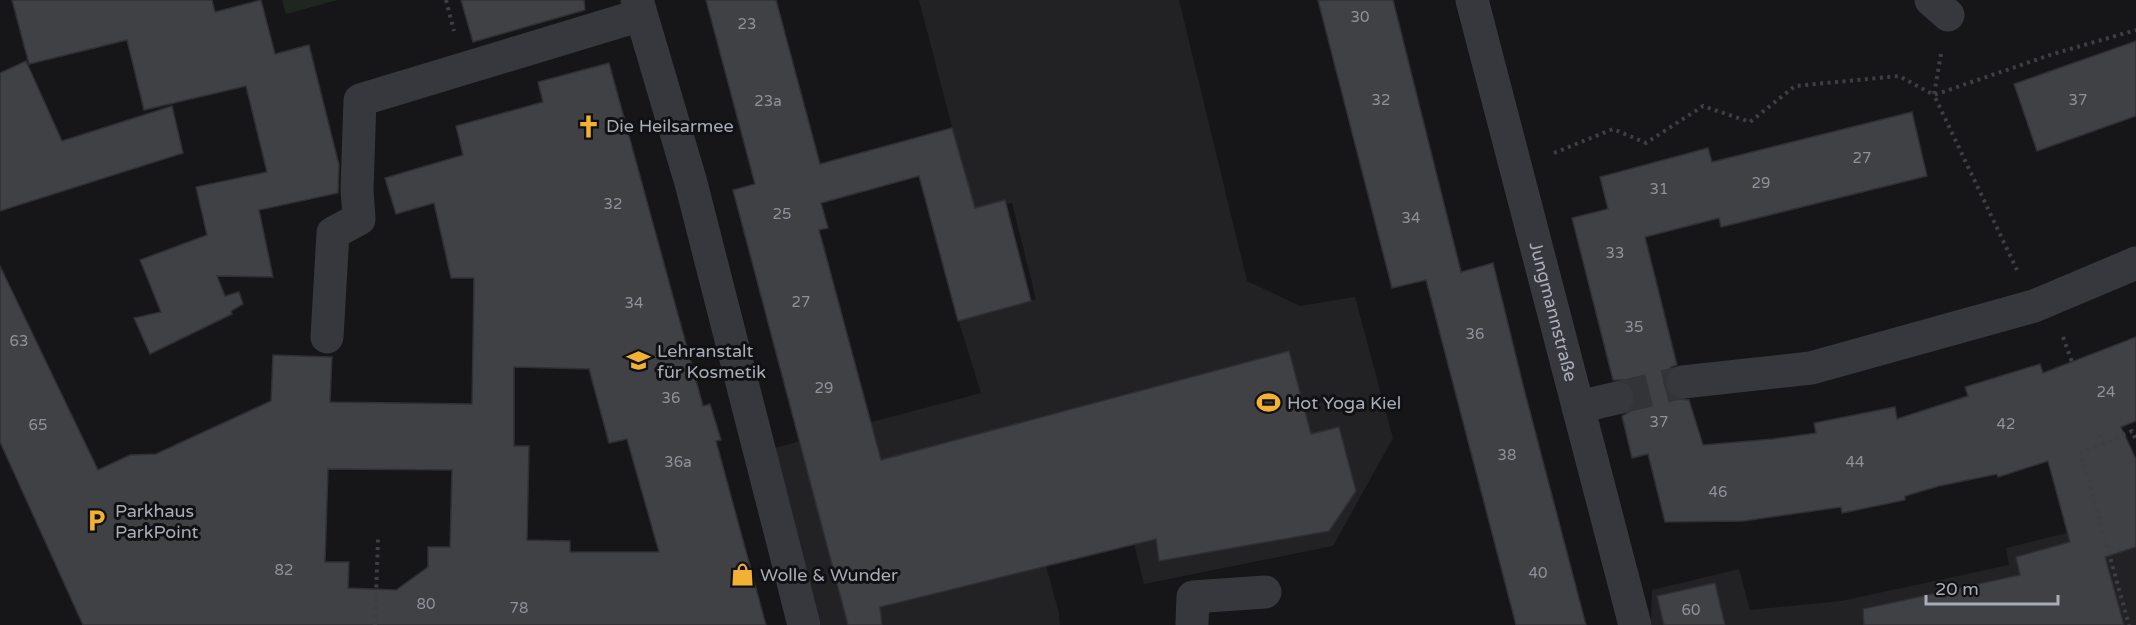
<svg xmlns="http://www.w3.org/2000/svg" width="2136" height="625" viewBox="0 0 2136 625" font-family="'Varela Round',sans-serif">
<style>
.built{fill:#222225}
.green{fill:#1e261f}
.building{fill:#404145;stroke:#303034;stroke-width:1.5;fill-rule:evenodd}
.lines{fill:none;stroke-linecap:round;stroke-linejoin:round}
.minor-tunnel{stroke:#333438;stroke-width:33;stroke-dasharray:33 16;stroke-linecap:butt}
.path{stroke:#3d3f44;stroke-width:4;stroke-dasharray:3 4.5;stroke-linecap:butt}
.minor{stroke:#37383d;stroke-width:33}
.labels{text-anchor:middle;stroke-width:6;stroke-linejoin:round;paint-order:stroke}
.number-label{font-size:15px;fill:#8e929b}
.poi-label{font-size:18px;fill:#a8adb8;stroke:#111113;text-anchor:start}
.street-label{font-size:18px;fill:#a8adb8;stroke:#111113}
</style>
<rect width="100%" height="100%" fill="#161618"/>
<!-- built -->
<g class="built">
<path d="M919 0H1179L1247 281 1300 306 1355 297 1393 438 1333 546 1144 584 1134 544 1046 566 1059 613 1060 625H821L774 448 981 393 958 319 1036 299 1012 203 974 212Z"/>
<path d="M2136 516V625H1651L1652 590 1739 569 1750 610 1841 601 2009 565 2006 548Z"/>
</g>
<!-- green -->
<path class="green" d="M282 0H338L286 14Z"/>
<!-- building -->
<g class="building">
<path d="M12 0H212L215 12 261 0 275 54 309 45 339 165 338 193 259 210 273 277 217 276 225 296 239 292 243 304 231 311 232 314 150 354 134 318 161 312 140 260 207 235 196 187 267 172 246 86 144 110 127 40 29 64Z"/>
<path d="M461 0H584L585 10 473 42Z"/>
<path d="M706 0H776L820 164 952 128 975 208 1005 200 1031 301 958 321 919 176 821 203 828 228 819 230 881 460 1289 351 1311 434 1339 427 1356 491 1329 531 1159 561 1156 539 880 607 882 625H848L733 190 755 184Z"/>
<path d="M1318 0H1393L1461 272 1493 263 1524 389 1586 625H1516L1426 280 1392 288Z"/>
<path d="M2136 41V116L2037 151 2014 84Z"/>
<path d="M26 61 62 141 172 106 183 153 0 211V73Z"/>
<path d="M609 63 703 406 710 404 721 440 716 441 766 625H83L0 442V266L98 470 130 455 156 454 271 401 273 355 332 357 330 402 472 404 474 278H451L434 203 396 214 385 178 463 155 456 126 543 102 538 82ZM514 367 589 369 609 443 627 439 659 552H570V541L527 540 529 446H514ZM328 469 452 470 450 547H428V567L396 590 348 588 349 562H325Z"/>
<path d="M1912 112 1927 176 1721 227 1719 218 1645 237 1677 365 1671 367 1666 375 1664 383 1668 393 1676 399 1689 400 1703 445 1773 439 1816 433 1814 423 1895 407 1897 419 1968 396 1965 387 2040 364 2043 373 2136 337V421L2121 427 2136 459V547L2105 557 2124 625H1864L1863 609 2020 575 2016 557 2070 542 2048 461 1998 477 1997 474 1939 486 1905 496V500L1842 513 1841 507 1743 521 1665 522 1648 454 1632 458 1622 416 1629 412 1635 404V393L1630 385 1623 380H1613L1572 218 1608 209 1600 177 1708 148 1712 162Z"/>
<path d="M1715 583 1725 625H1664L1657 596Z"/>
</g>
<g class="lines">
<!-- minor-tunnel -->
<path class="minor-tunnel" d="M1617 398 1683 382"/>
<!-- path -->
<g class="path">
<path d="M446 0 454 31"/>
<path d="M1941 54 1934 95 2017 270"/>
<path d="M1554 153 1613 129 1646 143 1703 106 1750 122 1795 86 1899 76 1934 95 2053 54 2136 30"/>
<path d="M2063 337 2072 362"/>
<path d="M2099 435 2102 444 2081 453 2129 625"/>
<path d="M2102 444 2132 431 2136 440"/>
<path d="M375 625 378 539"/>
</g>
<!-- minor -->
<g class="minor">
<path d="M637 0 691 183 804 625"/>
<path id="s1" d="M1472 0 1635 625"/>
<path d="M1931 0 1948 15"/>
<path d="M327 337 333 233 359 219 357 189 360 100 641 15"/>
<path d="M1683 382 1811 368 2034 306 2136 263"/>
<path d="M1578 407 1617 398"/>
<path d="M1192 623 1193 597 1265 592"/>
</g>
</g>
<!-- icons -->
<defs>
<symbol id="church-bare" viewBox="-9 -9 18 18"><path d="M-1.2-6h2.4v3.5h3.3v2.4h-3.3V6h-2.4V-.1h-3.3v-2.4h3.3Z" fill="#f2b134" stroke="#111113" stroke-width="2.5" paint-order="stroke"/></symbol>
<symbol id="school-bare" viewBox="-9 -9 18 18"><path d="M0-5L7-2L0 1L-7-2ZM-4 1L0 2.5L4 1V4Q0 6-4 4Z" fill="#f2b134" stroke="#111113" stroke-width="2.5" paint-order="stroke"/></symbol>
<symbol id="stadium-bare" viewBox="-9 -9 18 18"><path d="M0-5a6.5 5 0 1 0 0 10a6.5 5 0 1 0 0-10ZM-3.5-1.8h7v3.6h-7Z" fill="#f2b134" stroke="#111113" stroke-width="2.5" paint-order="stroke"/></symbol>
<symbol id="parking-bare" viewBox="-9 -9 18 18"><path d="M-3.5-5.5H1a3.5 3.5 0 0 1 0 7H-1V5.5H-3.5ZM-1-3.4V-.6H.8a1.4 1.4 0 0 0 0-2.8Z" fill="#f2b134" stroke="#111113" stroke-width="2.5" paint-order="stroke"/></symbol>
<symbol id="shop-bare" viewBox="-9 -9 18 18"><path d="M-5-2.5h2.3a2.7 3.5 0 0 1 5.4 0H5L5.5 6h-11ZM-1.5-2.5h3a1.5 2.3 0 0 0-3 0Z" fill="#f2b134" stroke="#111113" stroke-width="2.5" paint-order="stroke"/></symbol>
</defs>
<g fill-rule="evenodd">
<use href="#church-bare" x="572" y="110" width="33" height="33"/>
<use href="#school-bare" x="622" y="344" width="33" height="33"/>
<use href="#stadium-bare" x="1252" y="386" width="33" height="33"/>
<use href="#parking-bare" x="80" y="504" width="33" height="33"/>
<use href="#shop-bare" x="726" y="558" width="33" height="33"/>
</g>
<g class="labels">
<!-- number labels -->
<g class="number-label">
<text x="1360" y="22">30</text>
<text x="747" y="29">23</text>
<text x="1381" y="105">32</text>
<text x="2078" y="105">37</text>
<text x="768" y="106">23a</text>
<text x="1862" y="163">27</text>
<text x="1761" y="188">29</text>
<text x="1659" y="194">31</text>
<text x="613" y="209">32</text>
<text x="782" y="219">25</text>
<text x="1411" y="223">34</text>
<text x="1615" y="258">33</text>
<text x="801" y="307">27</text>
<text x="634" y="308">34</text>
<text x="1634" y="332">35</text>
<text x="1475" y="339">36</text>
<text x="19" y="346">63</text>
<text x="824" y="393">29</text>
<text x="2106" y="397">24</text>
<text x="671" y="403">36</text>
<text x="1659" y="427">37</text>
<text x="2006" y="429">42</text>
<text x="38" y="430">65</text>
<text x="1507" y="460">38</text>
<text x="678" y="467">36a</text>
<text x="1855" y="467">44</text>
<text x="1718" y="497">46</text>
<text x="284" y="575">82</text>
<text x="1538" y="578">40</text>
<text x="426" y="609">80</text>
<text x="519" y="613">78</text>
<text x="1691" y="615">60</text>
</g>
<!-- poi labels -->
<g class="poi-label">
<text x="606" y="132">Die Heilsarmee</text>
<text x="657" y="357">Lehranstalt<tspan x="657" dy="21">für Kosmetik</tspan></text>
<text x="1287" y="409">Hot Yoga Kiel</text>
<text x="115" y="517">Parkhaus<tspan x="115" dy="21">ParkPoint</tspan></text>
<text x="760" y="581">Wolle &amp; Wunder</text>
</g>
<!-- street labels -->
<g class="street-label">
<text dy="6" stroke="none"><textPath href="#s1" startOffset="322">Jungmannstraße</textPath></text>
</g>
</g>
<!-- scale -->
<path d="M1926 595v9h132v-9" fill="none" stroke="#a8adb8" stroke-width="3"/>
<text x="1935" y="595" font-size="18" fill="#a8adb8" stroke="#111113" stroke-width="4.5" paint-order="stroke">20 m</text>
</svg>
